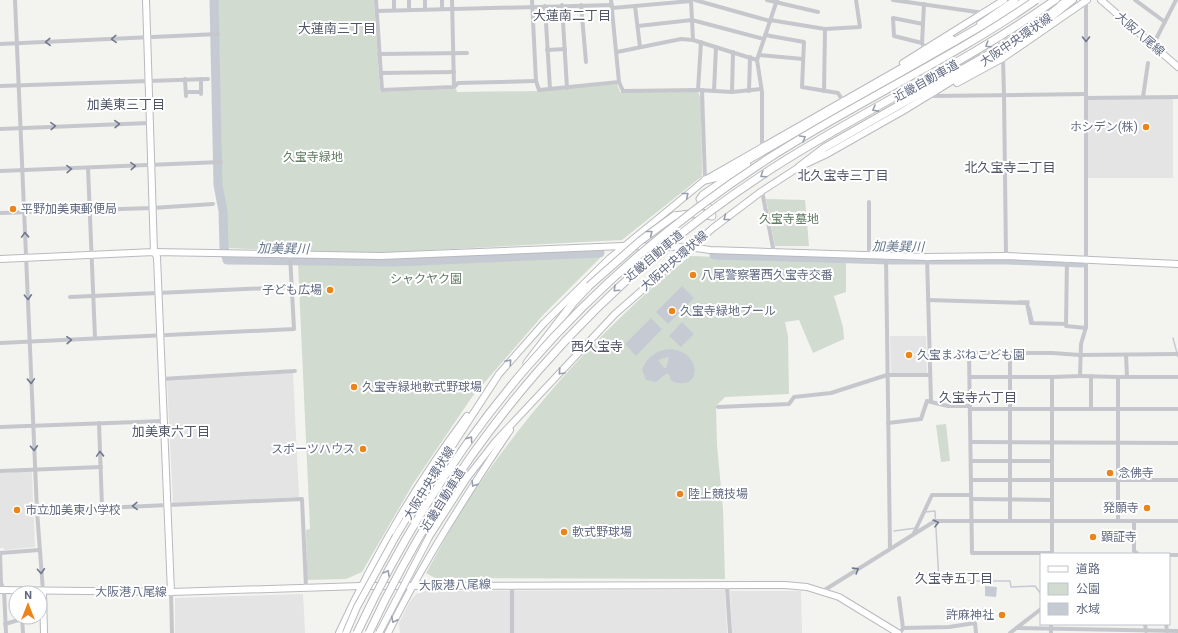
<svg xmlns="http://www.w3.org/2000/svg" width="1178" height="633" viewBox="0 0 1178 633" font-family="Roboto,'Noto Sans JP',sans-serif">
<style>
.built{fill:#e3e4e3}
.green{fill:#d2dbd0}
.water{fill:#c6cbd3;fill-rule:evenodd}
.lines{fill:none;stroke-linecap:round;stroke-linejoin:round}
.stream{stroke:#c6cbd3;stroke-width:1.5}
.river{stroke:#c6cbd3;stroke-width:9}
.secondary-casing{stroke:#b8bac0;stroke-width:8}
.primary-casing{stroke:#b8babf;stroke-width:8}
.highway-casing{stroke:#b8b9bd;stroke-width:9}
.street{stroke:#c6c7cc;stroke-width:4}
.secondary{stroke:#fff;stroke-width:6}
.primary{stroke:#fff;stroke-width:6}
.highway{stroke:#fff;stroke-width:7}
.primary-bridge-casing{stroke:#b8babf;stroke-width:8;stroke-linecap:butt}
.highway-bridge-casing{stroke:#b8b9bd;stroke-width:9;stroke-linecap:butt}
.primary-bridge{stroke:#fff;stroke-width:6}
.highway-bridge{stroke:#fff;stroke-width:7}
.oneway{stroke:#70788d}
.oneway2{stroke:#989eae}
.poi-dot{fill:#eb8419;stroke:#fff;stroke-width:1.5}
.labels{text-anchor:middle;stroke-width:4;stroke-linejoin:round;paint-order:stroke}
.street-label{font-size:12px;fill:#616a82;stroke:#fff}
.poi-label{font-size:12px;fill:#616a82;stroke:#fff;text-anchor:start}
.park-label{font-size:12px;fill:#607962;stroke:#fff}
.neighbourhood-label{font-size:13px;fill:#505667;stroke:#fff}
.water-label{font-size:13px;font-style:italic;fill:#66788e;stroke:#fff}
</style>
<rect width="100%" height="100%" fill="#f3f4ef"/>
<!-- built -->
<g class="built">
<rect x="1088" y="99" width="85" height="79"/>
<path d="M890 336H926L927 373 891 374Z"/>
<path d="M293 373 299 497 173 503 167 379Z"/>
<path d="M30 471 32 473 35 547 4 550V548H0V473Z"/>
<path d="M725 590 727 633H400L399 623 409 603 416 594 425 591Z"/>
<path d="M730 591H801L802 633H732Z"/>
<path d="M303 594 305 633H175V598Z"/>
</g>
<!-- green -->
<g class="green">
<path d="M214 0H374L380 92 456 89 457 92 540 91 617 84 620 92H698L701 98 702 174 701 177 622 240 395 252H326L227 248 225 211 220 185Z"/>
<path d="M766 199 805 200 809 246H775Z"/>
<path d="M600 253V258L544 314 472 397 413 484 362 572 346 579 307 580 306 530 310 529 309 507 298 263H396Z"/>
<path d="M690 256 846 261V292L834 296 843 327 844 339 813 353 799 320 785 322 788 336 789 394 725 397 716 406 717 445 723 509 725 579 447 578 445 580 440 581 426 573C438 552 449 530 462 510 524 414 601 328 690 256Z"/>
<path d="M946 424 950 461 941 462 936 425Z"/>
</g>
<!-- water -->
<g class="water">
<path d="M682 286 694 298 668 324 656 312Z"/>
<path d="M651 318 662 329 636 356 625 344Z"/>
<path d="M682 322 694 334 681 347 669 336Z"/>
<path d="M669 349C698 349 704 386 679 383 677 383 672 382 670 379 670 377 670 375 668 374H666L656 382 646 380 642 370C646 358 656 350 669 349ZM668 357 669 358 666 368H664L658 360Z"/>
<path d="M985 586 997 587 996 597 985 596Z"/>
</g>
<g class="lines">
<!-- stream -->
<g class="stream">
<path d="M1018 301H1029V303"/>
<path d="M1030 308 1033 321"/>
<path d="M1173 338 1178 357"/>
<path d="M925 512 935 511 939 581H1010L1011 587 1035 586 1041 594"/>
<path d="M894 531 916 528"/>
</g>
<!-- river -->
<g class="river">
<path d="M214 0 218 185 223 211 224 248 227 260 397 262 600 253"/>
<path d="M714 255 890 260H1007L1082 263"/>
</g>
<defs>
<g id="secondary">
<path d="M146 0 154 252 157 257 171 592"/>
<path d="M1101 0 1178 67"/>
<path d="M0 259 154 252 381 256 623 246 689 247 710 250 927 257 1006 256 1178 264"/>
<path d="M43 592 44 633"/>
</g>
<g id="primary">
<path d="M1053 16 1073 0"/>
<path d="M980 24 1015 0"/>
<path d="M903 63 1004 0"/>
<path d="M957 83 1003 58 1087 0"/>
<path d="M396 536 430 480 499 374 544 323 610 258 705 180 952 39"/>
<path d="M429 537 467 478 495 442 615 314 713 228 762 191 799 167 827 154 903 111 1004 49"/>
<path d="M0 590 171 592 361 586 785 585 807 587 839 597 898 633"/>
<path d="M339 633C375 555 415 485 467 416"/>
<path d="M388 633C423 562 466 495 510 430"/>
</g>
<g id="highway">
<path d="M799 167 824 148 998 49 1046 18 1067 0"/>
<path d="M705 180 718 177 1027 0"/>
<path d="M708 207 703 204 700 199 703 195 747 165"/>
<path d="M674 216 698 213 712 216"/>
<path d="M527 363 573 303 589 286"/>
</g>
</defs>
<!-- secondary casing -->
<use href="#secondary" class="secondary-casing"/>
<!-- primary casing -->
<use href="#primary" class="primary-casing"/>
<!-- highway casing -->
<use href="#highway" class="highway-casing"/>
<!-- street -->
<g class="street">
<path d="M15 0 37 511 43 591"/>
<path d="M376 0 382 90 454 87 458 83 536 81"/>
<path d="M394 0V10"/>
<path d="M409 0V10"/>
<path d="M425 0V9"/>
<path d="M442 0V9"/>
<path d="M452 0 454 87"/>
<path d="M532 0 536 81 539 90 619 82"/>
<path d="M611 0 619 82 623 91 698 90 732 92 761 89"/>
<path d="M691 0 693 40 757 60"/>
<path d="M695 0 770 21"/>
<path d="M767 0 818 12"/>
<path d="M893 0 984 13"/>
<path d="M1135 0 1165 22"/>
<path d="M924 4 922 43 925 49"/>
<path d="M562 5 567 88"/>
<path d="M581 5 586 62"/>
<path d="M545 6 550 89"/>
<path d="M612 8 635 6"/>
<path d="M377 11 612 5"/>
<path d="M770 20 825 29 860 27 856 0"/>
<path d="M638 26 692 20 764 39"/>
<path d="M765 35 804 42 802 87 838 93 843 101"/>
<path d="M922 43 894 36 893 18 923 24"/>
<path d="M0 44 218 34"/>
<path d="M1153 45 1176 0"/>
<path d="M640 47 635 6 691 1"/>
<path d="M547 50 565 49"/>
<path d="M617 52 681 39 693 40"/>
<path d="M379 54 467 53"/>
<path d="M759 55 803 59"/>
<path d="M1003 58 1004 95"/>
<path d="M381 73 454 72"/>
<path d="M185 79 186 96"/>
<path d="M201 79V94"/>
<path d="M0 86 208 79"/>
<path d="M698 90 701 42"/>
<path d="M702 90 705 180"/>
<path d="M714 91 716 47"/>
<path d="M749 91 750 57"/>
<path d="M824 91 825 29"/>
<path d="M186 92H201"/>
<path d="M732 92 733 52"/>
<path d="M1004 95 1006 256"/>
<path d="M931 96 1086 94"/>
<path d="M1143 97 1148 63"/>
<path d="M1086 98 1178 97"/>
<path d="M0 129 149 123"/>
<path d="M762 147V92L757 60 777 0"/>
<path d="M88 168 95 338"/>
<path d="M0 171 221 162"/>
<path d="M762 191 774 253"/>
<path d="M0 213 152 208 213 204"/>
<path d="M869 255V202"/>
<path d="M886 256 890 548"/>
<path d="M927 257 931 402 948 406H970"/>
<path d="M1067 258 1066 326 1086 328"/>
<path d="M70 297 292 287"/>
<path d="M928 300 1027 303 1031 323 1066 324"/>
<path d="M0 343 294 329 290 255"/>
<path d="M1010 353V520"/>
<path d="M1080 376 1118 377"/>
<path d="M970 377H1052"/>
<path d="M1127 377H1178"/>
<path d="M162 379 295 371"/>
<path d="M718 407 789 404 794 397 831 393 887 375H930"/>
<path d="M1091 408V376"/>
<path d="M970 409H1178"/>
<path d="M99 423 102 507"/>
<path d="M888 423 921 419 927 401 931 402"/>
<path d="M0 427 164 421"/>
<path d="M971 442 1178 443"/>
<path d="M971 461H1052"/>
<path d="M0 471 101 467"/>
<path d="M971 480H1178"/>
<path d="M971 499 1052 500"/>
<path d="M37 511 302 499 306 587"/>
<path d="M1118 521V377H1127L1126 355"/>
<path d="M1134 521V551L1138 554"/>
<path d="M914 533 932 495H971"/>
<path d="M0 553 1 583 4 590 6 633"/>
<path d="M0 553 39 550"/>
<path d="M1052 553H972L969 353H1052L1080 355 1178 354"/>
<path d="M1052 554V377L1080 376 1081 344 1086 327V0"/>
<path d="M1169 555H1178"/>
<path d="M727 586 730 633"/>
<path d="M823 591 935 521H1178"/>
<path d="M171 592 172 633"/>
<path d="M899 598 903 628"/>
<path d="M22 617 23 633"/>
<path d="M5 624 22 619"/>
<path d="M1145 624 1146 631"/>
<path d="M1166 624 1167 631"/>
<path d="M1017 628 1178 631"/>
<path d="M512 633V585"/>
<path d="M900 633 903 628 949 627 975 623 976 633"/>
<path d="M1010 633 1041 609"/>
<path d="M1051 633V624"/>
</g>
<!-- secondary -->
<use href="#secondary" class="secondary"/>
<!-- primary -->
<use href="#primary" class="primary"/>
<!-- highway -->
<use href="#highway" class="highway"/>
<defs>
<g id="primary-bridge">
<path d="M346 633 357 607 396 536"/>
<path d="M379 633 429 537"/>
</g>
<g id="highway-bridge">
<path d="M589 286 640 241 674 216"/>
<path d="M357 633C451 433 580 281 766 160 854 103 950 60 1036 0"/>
<path d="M369 633C458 441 597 280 776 166 867 108 966 63 1055 0"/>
</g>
</defs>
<!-- primary-bridge casing -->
<use href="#primary-bridge" class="primary-bridge-casing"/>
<!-- highway-bridge casing -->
<use href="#highway-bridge" class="highway-bridge-casing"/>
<!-- primary-bridge -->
<use href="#primary-bridge" class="primary-bridge"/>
<!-- highway-bridge -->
<use href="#highway-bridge" class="highway-bridge"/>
</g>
<!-- one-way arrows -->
<defs><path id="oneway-chevron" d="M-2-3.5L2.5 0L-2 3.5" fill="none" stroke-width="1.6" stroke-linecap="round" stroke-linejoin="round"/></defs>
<g class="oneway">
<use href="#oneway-chevron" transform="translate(114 39) rotate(177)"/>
<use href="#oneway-chevron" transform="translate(1086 39) rotate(90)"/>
<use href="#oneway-chevron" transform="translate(48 42) rotate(177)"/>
<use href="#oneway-chevron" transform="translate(117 124) rotate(-2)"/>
<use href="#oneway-chevron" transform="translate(53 126) rotate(-3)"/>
<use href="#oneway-chevron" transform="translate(133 166) rotate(-3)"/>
<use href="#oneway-chevron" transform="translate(69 169) rotate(-2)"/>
<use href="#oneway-chevron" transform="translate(25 235) rotate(-92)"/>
<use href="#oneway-chevron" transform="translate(28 297) rotate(87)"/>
<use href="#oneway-chevron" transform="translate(69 340) rotate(-3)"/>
<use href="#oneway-chevron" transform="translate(31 381) rotate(88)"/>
<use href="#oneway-chevron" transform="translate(34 448) rotate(87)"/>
<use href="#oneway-chevron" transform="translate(100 454) rotate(-92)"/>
<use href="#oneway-chevron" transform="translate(135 506) rotate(178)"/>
<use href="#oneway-chevron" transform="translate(936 523) rotate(-14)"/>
<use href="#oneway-chevron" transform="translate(856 570) rotate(-32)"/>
<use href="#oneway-chevron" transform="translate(41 571) rotate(86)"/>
</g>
<g class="oneway2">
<use href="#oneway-chevron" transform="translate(988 45) rotate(148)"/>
<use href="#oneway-chevron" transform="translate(875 109) rotate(151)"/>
<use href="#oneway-chevron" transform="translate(803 138) rotate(-30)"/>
<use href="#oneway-chevron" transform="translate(763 175) rotate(146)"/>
<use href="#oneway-chevron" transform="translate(686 195) rotate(-39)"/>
<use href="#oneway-chevron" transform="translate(726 218) rotate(143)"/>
<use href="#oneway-chevron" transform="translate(650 233) rotate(-38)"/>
<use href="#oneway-chevron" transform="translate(616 289) rotate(137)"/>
<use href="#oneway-chevron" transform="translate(509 362) rotate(-48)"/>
<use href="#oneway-chevron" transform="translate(561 372) rotate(133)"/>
<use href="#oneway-chevron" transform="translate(470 439) rotate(-55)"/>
<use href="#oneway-chevron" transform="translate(474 484) rotate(122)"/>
<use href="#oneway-chevron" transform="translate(387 573) rotate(-61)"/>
<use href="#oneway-chevron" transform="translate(394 620) rotate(117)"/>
</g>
<!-- markers -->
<g class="poi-dot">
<circle cx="1146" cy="127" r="4"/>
<circle cx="13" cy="209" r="4"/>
<circle cx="693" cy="275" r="4"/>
<circle cx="330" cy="290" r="4"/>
<circle cx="672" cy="311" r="4"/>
<circle cx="909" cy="355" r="4"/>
<circle cx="354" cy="387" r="4"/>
<circle cx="363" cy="449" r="4"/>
<circle cx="1110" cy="473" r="4"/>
<circle cx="680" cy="494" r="4"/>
<circle cx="1147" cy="508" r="4"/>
<circle cx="17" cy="510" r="4"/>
<circle cx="564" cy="532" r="4"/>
<circle cx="1093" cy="537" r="4"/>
<circle cx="1002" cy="615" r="4"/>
</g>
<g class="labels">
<!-- street labels -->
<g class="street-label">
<text transform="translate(1140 34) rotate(41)" y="4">大阪八尾線</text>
<text transform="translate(1016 40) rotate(-34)" y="4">大阪中央環状線</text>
<text transform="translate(926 81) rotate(-29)" y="4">近畿自動車道</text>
<text transform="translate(654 256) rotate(-40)" y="4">近畿自動車道</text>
<text transform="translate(674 261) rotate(-41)" y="4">大阪中央環状線</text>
<text transform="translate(429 483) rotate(-58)" y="4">大阪中央環状線</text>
<text transform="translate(443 500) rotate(-58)" y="4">近畿自動車道</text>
<text transform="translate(455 585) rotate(-1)" y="4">大阪港八尾線</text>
<text x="131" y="596">大阪港八尾線</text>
</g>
<!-- poi labels -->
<g class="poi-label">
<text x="1138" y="131" text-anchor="end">ホシデン(株)</text>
<text x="21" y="213">平野加美東郵便局</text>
<text x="701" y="279">八尾警察署西久宝寺交番</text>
<text x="322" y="294" text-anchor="end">子ども広場</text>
<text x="680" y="315">久宝寺緑地プール</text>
<text x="917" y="359">久宝まぶねこども園</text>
<text x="362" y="391">久宝寺緑地軟式野球場</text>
<text x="355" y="453" text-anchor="end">スポーツハウス</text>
<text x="1118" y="477">念佛寺</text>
<text x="688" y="498">陸上競技場</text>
<text x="1139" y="512" text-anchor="end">発願寺</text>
<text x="25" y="514">市立加美東小学校</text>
<text x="572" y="536">軟式野球場</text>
<text x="1101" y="541">顕証寺</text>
<text x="994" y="619" text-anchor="end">許麻神社</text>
</g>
<!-- park labels -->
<g class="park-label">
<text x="313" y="161">久宝寺緑地</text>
<text x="789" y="223">久宝寺墓地</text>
<text x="426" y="283">シャクヤク園</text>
</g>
<!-- neighbourhood labels -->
<g class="neighbourhood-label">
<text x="572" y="20">大蓮南二丁目</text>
<text x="337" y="33">大蓮南三丁目</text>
<text x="126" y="109">加美東三丁目</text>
<text x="1010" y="172">北久宝寺二丁目</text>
<text x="843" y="180">北久宝寺三丁目</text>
<text x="597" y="351">西久宝寺</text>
<text x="978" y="402">久宝寺六丁目</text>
<text x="171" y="436">加美東六丁目</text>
<text x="954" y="583">久宝寺五丁目</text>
</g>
<!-- water labels -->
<g class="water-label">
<text transform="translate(898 246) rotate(1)" y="5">加美巽川</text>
<text transform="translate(283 248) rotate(1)" y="5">加美巽川</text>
</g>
</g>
<!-- legend -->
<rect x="1040" y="553" width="130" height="72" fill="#ffffff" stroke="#c0c3cd"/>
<rect x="1048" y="566" width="20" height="6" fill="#ffffff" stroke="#c0c3cd"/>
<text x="1076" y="573" font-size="12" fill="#616a82">道路</text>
<rect x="1048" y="583" width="20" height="12" fill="#d2dbd0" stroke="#c0c3cd"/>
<text x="1076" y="593" font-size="12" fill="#616a82">公園</text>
<rect x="1048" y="603" width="20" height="12" fill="#c6cbd3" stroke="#c0c3cd"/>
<text x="1076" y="613" font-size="12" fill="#616a82">水域</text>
<!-- north arrow -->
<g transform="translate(28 605)"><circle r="19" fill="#ffffff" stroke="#c0c3cd"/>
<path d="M0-3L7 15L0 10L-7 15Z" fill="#eb8419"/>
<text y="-6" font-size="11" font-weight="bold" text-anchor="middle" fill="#616a82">N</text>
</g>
</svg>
